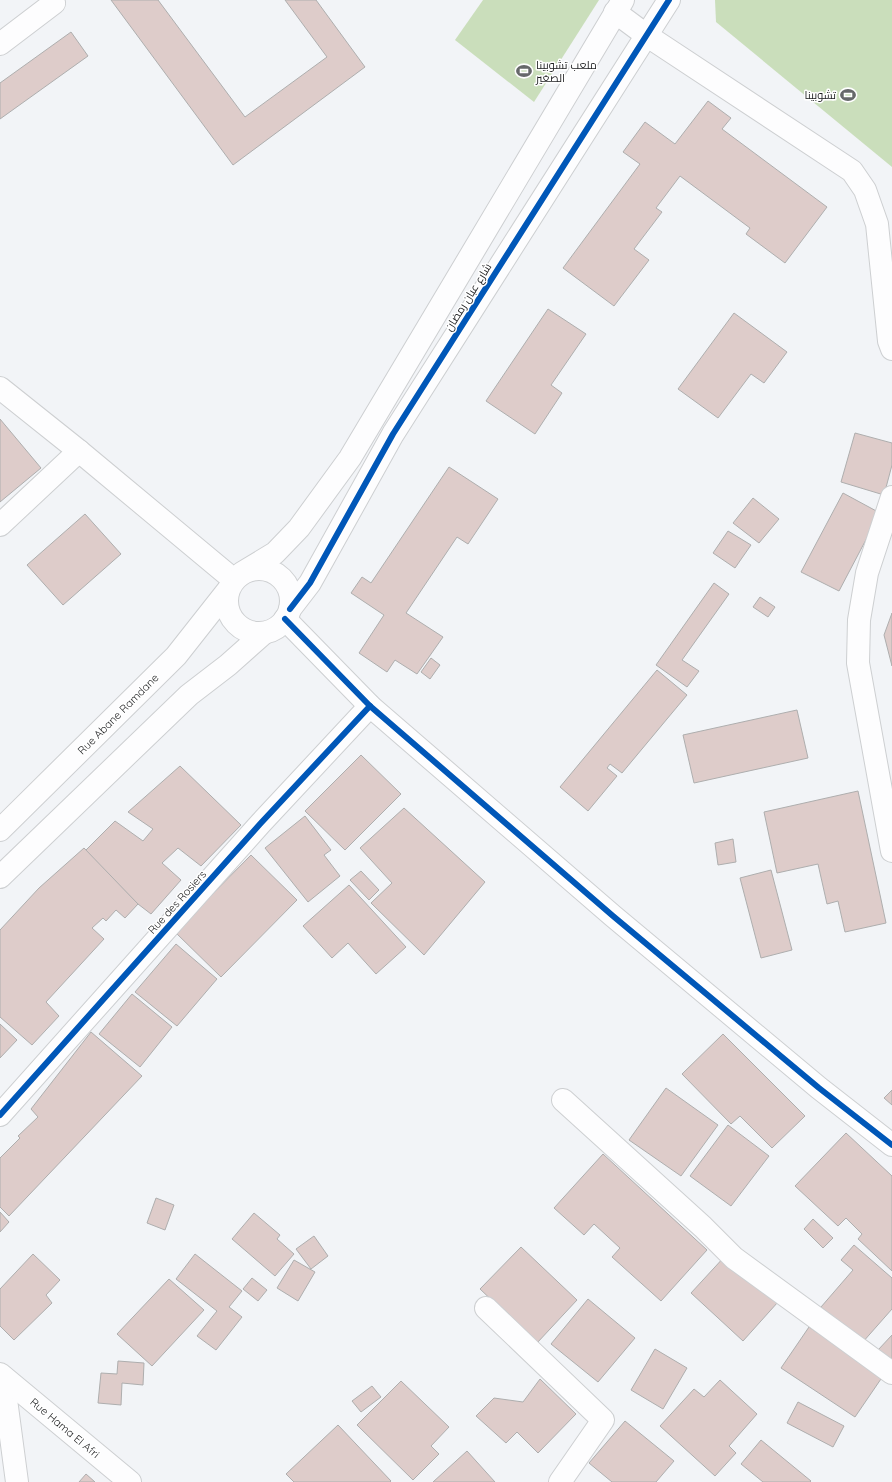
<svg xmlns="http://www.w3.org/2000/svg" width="892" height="1482" viewBox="0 0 892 1482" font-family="Quicksand,Cairo,sans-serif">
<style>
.green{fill:#cadebb}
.building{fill:#deccca;stroke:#aeaeae}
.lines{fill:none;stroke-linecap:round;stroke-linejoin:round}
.minor-casing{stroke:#cdcfd1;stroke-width:24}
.tertiary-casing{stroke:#cdcfd1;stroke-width:24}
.minor{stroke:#fdfdfe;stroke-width:22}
.tertiary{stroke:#fdfdfe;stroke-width:22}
.cycleway-casing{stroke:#fff;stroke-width:8}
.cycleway{stroke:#0057b8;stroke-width:6}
.labels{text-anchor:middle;stroke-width:3;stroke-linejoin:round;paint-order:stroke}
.poi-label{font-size:11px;fill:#1b1c1e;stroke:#fff;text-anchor:start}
.street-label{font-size:11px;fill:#1b1c1e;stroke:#fff}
</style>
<rect width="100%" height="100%" fill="#f2f4f7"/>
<!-- green -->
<g class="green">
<path d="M483 0H599L534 102 455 40Z"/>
<path d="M715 0H892V167L716 22Z"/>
</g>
<!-- building -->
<g class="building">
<path d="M111 0H158L245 117 327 57 285 0H316L365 67 233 165Z"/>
<path d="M71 32 88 56 0 119V83Z"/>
<path d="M708 101 731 118 722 129 827 207 785 263 746 234 750 228 680 176 656 208 662 212 634 249 649 260 614 306 563 268 640 164 623 152 645 122 675 144Z"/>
<path d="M548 309 586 334 551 385 562 393 535 434 486 401Z"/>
<path d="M734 313 787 352 764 383 751 374 718 418 678 389Z"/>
<path d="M0 419 41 468 0 502Z"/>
<path d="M855 433 892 443V465L884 495 841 482Z"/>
<path d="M449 467 498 499 468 544 457 537 406 613 443 637 417 674 395 660 387 672 359 653 384 615 351 593 362 577 371 583Z"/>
<path d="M843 493 880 513 839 591 801 572Z"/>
<path d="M753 498 779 519 759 543 733 523Z"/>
<path d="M85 514 121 554 63 605 27 565Z"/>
<path d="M728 531 751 545 735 568 713 553Z"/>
<path d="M714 583 729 594 682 660 699 671 687 687 656 665Z"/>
<path d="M760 597 775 607 768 617 753 607Z"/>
<path d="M892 613V666L884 635Z"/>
<path d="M431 658 440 665 430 679 421 672Z"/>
<path d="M657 670 687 695 622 773 610 764 607 768 617 776 588 811 560 787Z"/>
<path d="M797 710 808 758 694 783 683 735Z"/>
<path d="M361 755 401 794 345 850 305 811Z"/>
<path d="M180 766 241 825 201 866 178 848 162 863 181 880 151 914 138 904 85 851 115 821 143 841 153 829 128 812Z"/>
<path d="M858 791 886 923 845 932 838 901 827 904 818 864 777 873 764 812Z"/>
<path d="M404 808 485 882 424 955 371 903 392 883 360 848Z"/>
<path d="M305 816 331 850 324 855 340 876 308 902 265 848Z"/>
<path d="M733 839 736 862 718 865 715 843Z"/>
<path d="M84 848 138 904 125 918 116 910 106 921 103 918 92 928 104 939 46 1002 59 1016 32 1045 0 1017V930L39 888Z"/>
<path d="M251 855 297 900 221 977 175 932Z"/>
<path d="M771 870 792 950 761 958 740 878Z"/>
<path d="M361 871 379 890 369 900 350 880Z"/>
<path d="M349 885 406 947 376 974 348 943 332 958 303 926Z"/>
<path d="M176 944 217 979 177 1026 135 992Z"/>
<path d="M132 994 172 1027 140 1067 99 1034Z"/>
<path d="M0 1024 17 1040 0 1058Z"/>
<path d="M91 1032 142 1076 9 1216 0 1207V1158L20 1138 18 1136 38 1117 31 1109Z"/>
<path d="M723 1034 805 1116 772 1148 740 1116 731 1124 682 1074Z"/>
<path d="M666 1088 718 1125 681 1176 629 1140Z"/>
<path d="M892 1090V1105L884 1098Z"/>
<path d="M728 1125 769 1156 731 1206 690 1176Z"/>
<path d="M846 1133 892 1176V1271L858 1239 862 1234 846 1218 838 1226 795 1186Z"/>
<path d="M603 1154 707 1250 661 1301 612 1257 620 1248 594 1224 584 1235 554 1208Z"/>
<path d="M156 1198 174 1205 165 1230 147 1223Z"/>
<path d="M0 1212 9 1222 0 1232Z"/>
<path d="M254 1213 280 1235 277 1239 294 1254 275 1276 232 1239Z"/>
<path d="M813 1219 833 1238 823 1248 804 1229Z"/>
<path d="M314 1236 328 1256 311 1269 296 1249Z"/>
<path d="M854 1245 892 1278V1309L862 1343 821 1307 853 1270 841 1260Z"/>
<path d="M521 1247 577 1300 537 1343 480 1289Z"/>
<path d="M33 1254 60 1280 46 1295 52 1303 14 1340 0 1326V1289Z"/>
<path d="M195 1254 242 1291 229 1307 242 1317 216 1350 197 1336 217 1311 176 1279Z"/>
<path d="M726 1255 778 1302 743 1341 691 1293Z"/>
<path d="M294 1260 315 1272 298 1301 277 1288Z"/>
<path d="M252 1278 267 1290 258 1301 243 1289Z"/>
<path d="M169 1279 204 1310 152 1366 117 1334Z"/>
<path d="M588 1299 635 1338 598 1382 551 1344Z"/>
<path d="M809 1327 883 1376 855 1417 781 1368Z"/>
<path d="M892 1335V1363L878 1350Z"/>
<path d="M655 1349 687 1368 663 1409 631 1390Z"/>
<path d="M118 1361 144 1363 143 1385 122 1383 121 1405 98 1403 101 1373 117 1374Z"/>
<path d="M540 1379 576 1414 538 1453 517 1432 506 1443 476 1416 494 1398 523 1402Z"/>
<path d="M720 1380 757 1414 729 1446 736 1453 715 1476 660 1426 694 1389 704 1397Z"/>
<path d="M401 1381 449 1427 431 1446 439 1454 413 1480 357 1425Z"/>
<path d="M372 1386 381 1397 361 1412 352 1401Z"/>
<path d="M798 1402 844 1426 833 1447 787 1423Z"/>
<path d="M625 1421 674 1461 656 1482H612L589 1463Z"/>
<path d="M338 1425 391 1481 390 1482H294L286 1474Z"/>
<path d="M761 1440 811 1481 810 1482H763L741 1464Z"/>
<path d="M467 1451 495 1482H433Z"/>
<path d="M86 1474 95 1482H79Z"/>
</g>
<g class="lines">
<defs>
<g id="minor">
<path d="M615 12 646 35 852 171 865 190 877 224 889 341 892 349"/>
<path d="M0 44 54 3 53 0"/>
<path d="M0 388 79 451 234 580"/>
<path d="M892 497 867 573 859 620 858 663 892 851"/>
<path d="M0 525 79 451"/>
<path d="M563 1100 703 1227 734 1258 892 1373"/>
<path d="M486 1308 603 1420 560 1482"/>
<path d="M3 1377 17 1482"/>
</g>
<g id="tertiary">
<circle cx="259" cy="601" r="32"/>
<path d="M242 573 275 553 299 528 350 458 623 0"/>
<path d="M290 609 310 583 393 434 669 0"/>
<path d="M285 619 370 706 613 916 819 1088 892 1145"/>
<path d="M0 830 176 656 228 590"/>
<path d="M0 877 189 695 228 665 264 633"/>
<path d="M0 1115 260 824 370 706"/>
<path d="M0 1374 130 1482"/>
</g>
</defs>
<!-- minor casing -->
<use href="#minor" class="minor-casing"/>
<!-- tertiary casing -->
<use href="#tertiary" class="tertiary-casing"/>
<!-- minor -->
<use href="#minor" class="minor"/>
<!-- tertiary -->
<use href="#tertiary" class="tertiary"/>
<defs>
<g id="cycleway">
<path d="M290 609 310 583 393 434 669 0"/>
<path d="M285 619 370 706 613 916 819 1088 892 1145"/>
<path d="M0 1115 260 824 370 706"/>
</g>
</defs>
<!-- cycleway casing -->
<use href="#cycleway" class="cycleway-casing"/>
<!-- cycleway -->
<use href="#cycleway" class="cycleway"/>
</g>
<!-- icons -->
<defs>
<symbol id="stadium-bare" viewBox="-9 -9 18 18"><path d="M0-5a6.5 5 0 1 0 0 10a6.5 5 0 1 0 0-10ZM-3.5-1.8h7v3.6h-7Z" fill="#66686a" stroke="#fff" stroke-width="2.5" paint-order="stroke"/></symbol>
</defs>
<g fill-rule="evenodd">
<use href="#stadium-bare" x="513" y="60" width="22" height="22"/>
<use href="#stadium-bare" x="837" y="84" width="22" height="22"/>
</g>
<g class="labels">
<!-- poi labels -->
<g class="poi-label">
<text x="536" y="69">ملعب تشوبينا<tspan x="536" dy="13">الصغير</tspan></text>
<text x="836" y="99" text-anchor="end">تشوبينا</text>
</g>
<!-- street labels -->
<g class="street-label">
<text transform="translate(468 297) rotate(-58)" y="4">شارع عبان رمضان</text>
<text transform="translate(118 714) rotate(-45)" y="4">Rue Abane Ramdane</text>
<text transform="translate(177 902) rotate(-48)" y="4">Rue des Rosiers</text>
<text transform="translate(65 1428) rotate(40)" y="4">Rue Hama El Afri</text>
</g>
</g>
</svg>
